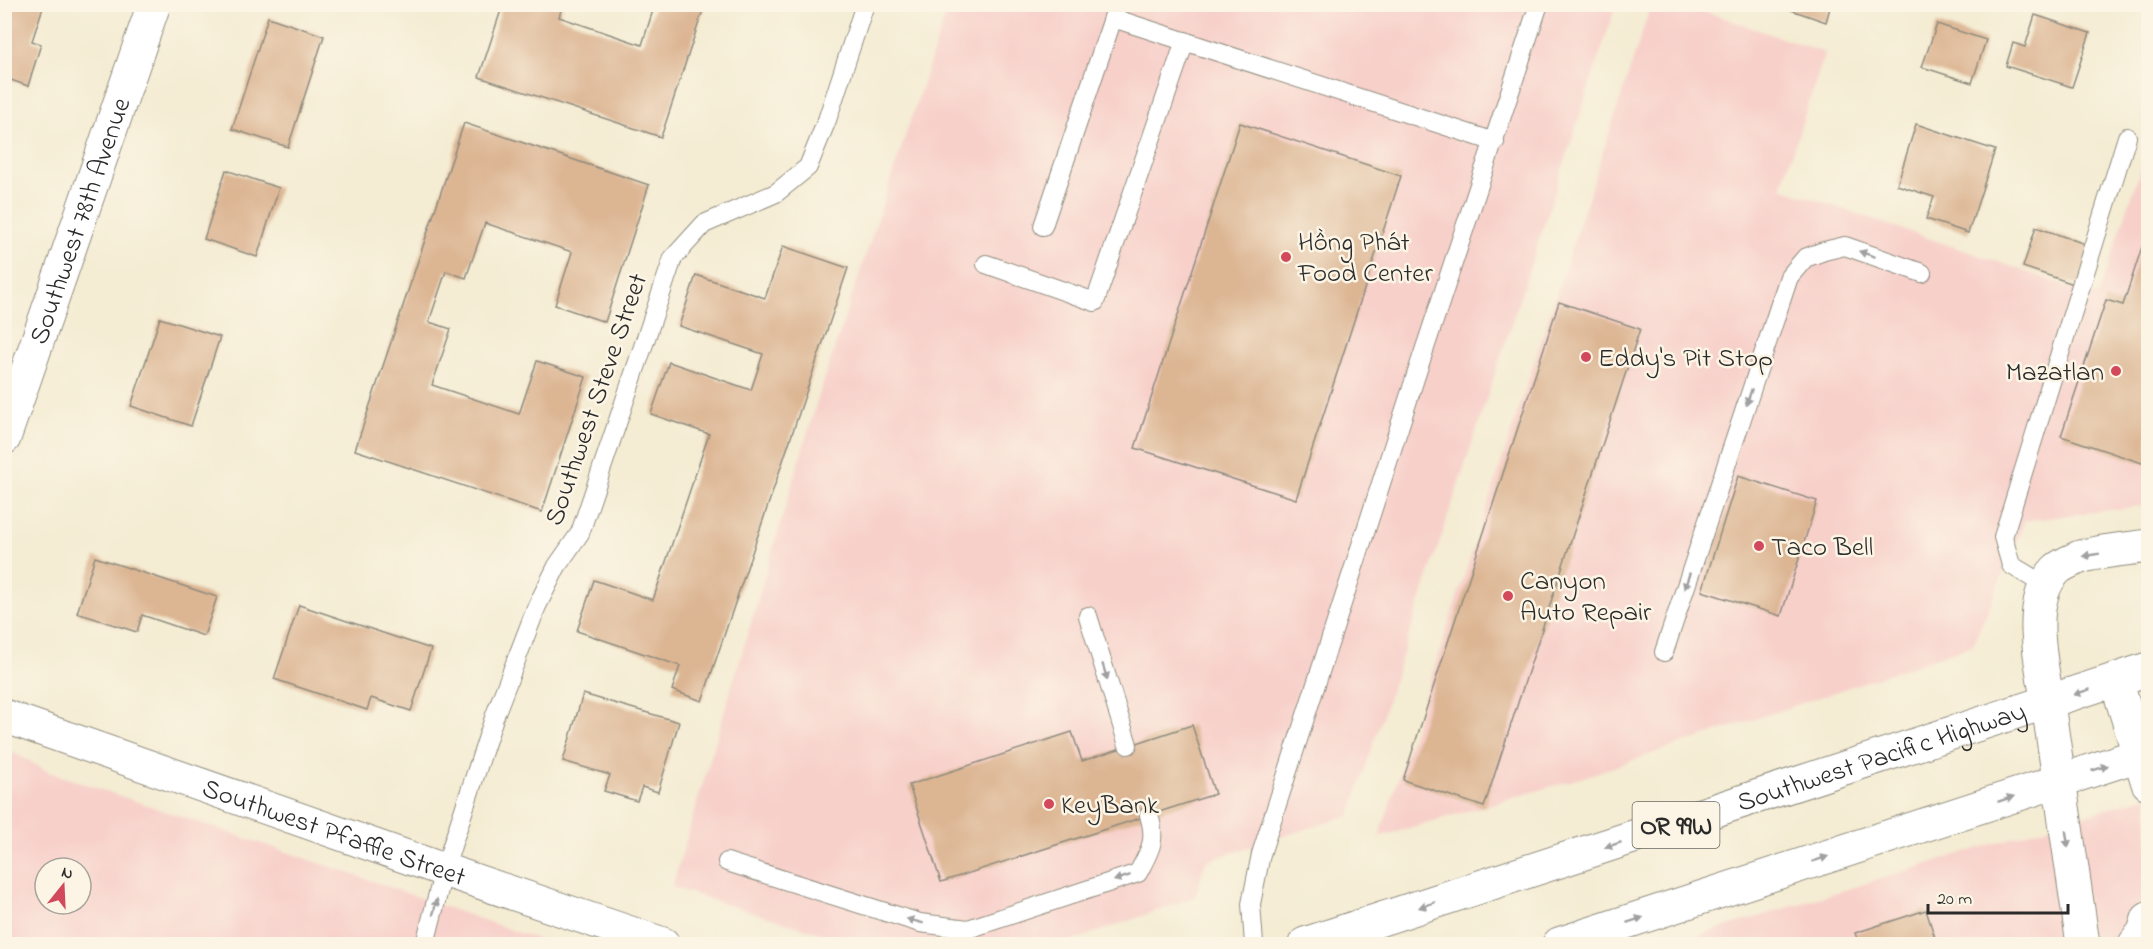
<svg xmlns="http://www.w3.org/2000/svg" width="2153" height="949" viewBox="0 0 2153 949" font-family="'Indie Flower',sans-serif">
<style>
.built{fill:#f7d0ca;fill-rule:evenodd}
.building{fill:#dcb593}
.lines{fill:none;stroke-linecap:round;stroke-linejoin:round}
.lane-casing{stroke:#908c7f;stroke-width:20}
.street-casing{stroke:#908c7f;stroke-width:35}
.secondary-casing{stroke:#908c7f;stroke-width:35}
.highway-casing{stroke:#908c7f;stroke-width:35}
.lane{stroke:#fff;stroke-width:18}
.street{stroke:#fff;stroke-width:33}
.secondary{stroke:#fff;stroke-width:33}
.highway{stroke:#fff;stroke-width:33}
.oneway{fill:#a0a0a0}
.poi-dot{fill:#d1495b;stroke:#fcf5e5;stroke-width:2}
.labels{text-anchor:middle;stroke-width:5;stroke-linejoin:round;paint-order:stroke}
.shield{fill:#fcf5e5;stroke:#6a6863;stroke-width:1.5}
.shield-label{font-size:26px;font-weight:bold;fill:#2b2b2b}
.street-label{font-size:27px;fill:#2b2b2b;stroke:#fcf5e5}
.poi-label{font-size:27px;fill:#2b2b2b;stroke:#fcf5e5;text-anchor:start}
</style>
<rect width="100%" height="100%" fill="#fcf5e5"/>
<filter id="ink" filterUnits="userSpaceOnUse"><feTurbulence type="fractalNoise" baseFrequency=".0167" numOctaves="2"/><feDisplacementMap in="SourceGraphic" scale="12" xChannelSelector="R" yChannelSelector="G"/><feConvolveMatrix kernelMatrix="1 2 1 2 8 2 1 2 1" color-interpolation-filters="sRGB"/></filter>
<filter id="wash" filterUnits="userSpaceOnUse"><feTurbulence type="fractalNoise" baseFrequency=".008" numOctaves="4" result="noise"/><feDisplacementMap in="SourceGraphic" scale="24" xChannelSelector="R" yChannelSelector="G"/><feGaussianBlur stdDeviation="1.35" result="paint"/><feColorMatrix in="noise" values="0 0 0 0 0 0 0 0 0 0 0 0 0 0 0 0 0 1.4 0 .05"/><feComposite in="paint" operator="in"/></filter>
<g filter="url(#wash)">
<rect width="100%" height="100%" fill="#f4ecd3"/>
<!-- built -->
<g class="built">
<path d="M949 5H1616L1350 815 1206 861 1195 897 1064 944H854L672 887 817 401Z"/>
<path d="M1651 5H1686L1825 53 1781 188 2098 296 2148 148V505L2025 521 1973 645 1584 777 1379 837Z"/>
<path d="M4 747 49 772 352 874 551 944H5ZM45 868H81V904H45Z"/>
<path d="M2148 796V944H1670Z"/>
</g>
<g id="blocks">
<!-- building -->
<g class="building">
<path d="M5 4H44L32 41 41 44 28 86 5 78Z"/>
<path d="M503 4H563L559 17 642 45 655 4H705L661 137 479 77Z"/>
<path d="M1774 4H1831L1826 22Z"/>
<path d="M2035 15 2090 33 2072 87 2006 66 2013 43 2025 47Z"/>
<path d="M268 17 324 36 288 147 232 129Z"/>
<path d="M1937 24 1986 40 1972 83 1922 67Z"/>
<path d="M464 123 649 185 605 322 555 305 572 252 485 223 466 278 446 271 429 322 451 329 432 385 519 414 537 361 586 377 542 512 355 450Z"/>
<path d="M1240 123 1401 176 1296 499 1135 448Z"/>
<path d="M1916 124 1995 150 1968 233 1926 219 1934 197 1897 185Z"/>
<path d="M226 170 279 188 257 257 204 239Z"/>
<path d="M2036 227 2094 247 2080 286 2023 267Z"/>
<path d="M783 246 848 268 702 701 672 690 680 666 577 631 594 580 653 600 709 434 651 414 669 362 751 390 763 354 679 326 696 275 765 298Z"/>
<path d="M2142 247 2148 249V465L2061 436 2106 300 2123 305Z"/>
<path d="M1559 302 1640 329 1484 807 1403 780Z"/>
<path d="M160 318 220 337 191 426 131 406Z"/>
<path d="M1738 476 1817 501 1781 616 1702 591Z"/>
<path d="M95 557 217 597 204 636 142 615 137 632 77 613Z"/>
<path d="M299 605 431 649 411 711 371 698 367 710 274 679Z"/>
<path d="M583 694 679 722 658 792 642 787 637 801 604 791 610 775 563 761Z"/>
<path d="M1192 725 1215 794 941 882 909 785 1072 732 1082 761Z"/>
<path d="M1926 910 1937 944H1859L1855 933Z"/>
</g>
</g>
</g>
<g filter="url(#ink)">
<use href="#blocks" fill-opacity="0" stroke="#908c7f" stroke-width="1.5"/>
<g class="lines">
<defs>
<g id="lane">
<path d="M1117 4 1113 18 1495 142"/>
<path d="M1043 226 1113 18"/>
<path d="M986 264 1095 302 1185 41"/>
<path d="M2046 586 2011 565 2003 537 2127 137"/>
<path d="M1088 616 1128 745"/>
<path d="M1664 652 1789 277 1805 258 1824 251 1845 246 1922 273"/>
<path d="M727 862 920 923 968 929 1138 873C1150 850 1157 841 1149 815"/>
<path d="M425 944 444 870 495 715 537 606 557 566 580 533 673 258 704 224 776 193 808 167 827 120 865 4"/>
<path d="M1254 944 1251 904 1261 854 1420 363 1539 4"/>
</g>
<g id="street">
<path id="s1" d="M4 438 154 4"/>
<path d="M2116 680 2148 783"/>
<path d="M2048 704 2083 944"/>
<path d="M2135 944 2144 932 2148 919"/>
</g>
<g id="secondary">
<path id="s2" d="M4 716 444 870 663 944"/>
</g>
<g id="highway">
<path d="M2048 704C2042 666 2025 601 2056 570 2061 565 2073 560 2080 557 2098 551 2129 549 2148 546"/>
<path id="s3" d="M1305 944 2148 669"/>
<path d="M1559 944 2148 752"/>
</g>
</defs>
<!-- lane casing -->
<use href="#lane" class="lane-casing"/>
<!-- street casing -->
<use href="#street" class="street-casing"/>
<!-- secondary casing -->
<use href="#secondary" class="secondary-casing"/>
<!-- highway casing -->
<use href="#highway" class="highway-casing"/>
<!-- lane -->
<use href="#lane" class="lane"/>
<!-- street -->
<use href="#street" class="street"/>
<!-- secondary -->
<use href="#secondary" class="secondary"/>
<!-- highway -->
<use href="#highway" class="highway"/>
</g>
<!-- one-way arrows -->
<defs><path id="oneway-solid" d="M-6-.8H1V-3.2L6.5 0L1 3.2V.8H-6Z" transform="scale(1.5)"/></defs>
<g class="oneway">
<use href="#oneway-solid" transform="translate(1867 254) rotate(-161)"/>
<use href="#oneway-solid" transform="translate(1749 397) rotate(109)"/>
<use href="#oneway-solid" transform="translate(2091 555) rotate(171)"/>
<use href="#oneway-solid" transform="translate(1687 581) rotate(109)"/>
<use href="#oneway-solid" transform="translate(1105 672) rotate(73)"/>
<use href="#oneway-solid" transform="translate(2082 692) rotate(161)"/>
<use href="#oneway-solid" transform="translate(2100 768) rotate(-18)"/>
<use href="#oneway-solid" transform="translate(2006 799) rotate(-19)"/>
<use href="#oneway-solid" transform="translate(2067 839) rotate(82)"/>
<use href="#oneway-solid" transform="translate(1613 845) rotate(162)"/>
<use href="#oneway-solid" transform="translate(1820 859) rotate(-18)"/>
<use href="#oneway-solid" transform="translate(1122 878) rotate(162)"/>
<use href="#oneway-solid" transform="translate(1427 905) rotate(162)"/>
<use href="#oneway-solid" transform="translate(435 907) rotate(-76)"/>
<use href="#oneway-solid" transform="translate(1635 920) rotate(-18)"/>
<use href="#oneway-solid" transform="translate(915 921) rotate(-165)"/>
</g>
</g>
<!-- markers -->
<g class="poi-dot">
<circle cx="1286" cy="257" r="6"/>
<circle cx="1586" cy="357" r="6"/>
<circle cx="2116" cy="371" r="6"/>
<circle cx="1759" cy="546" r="6"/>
<circle cx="1508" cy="596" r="6"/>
<circle cx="1049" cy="804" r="6"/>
</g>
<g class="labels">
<!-- shield labels -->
<rect class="shield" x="1632.5" y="802" width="87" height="46" rx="4.5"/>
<g class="shield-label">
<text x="1676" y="834">OR 99W</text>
</g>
<!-- street labels -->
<g class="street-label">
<text dy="9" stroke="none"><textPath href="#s1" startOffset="230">Southwest 78th Avenue</textPath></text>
<text transform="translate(595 399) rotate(-71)" y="9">Southwest Steve Street</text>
<text dy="9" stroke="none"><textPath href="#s3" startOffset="606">Southwest Pacific Highway</textPath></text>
<text dy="9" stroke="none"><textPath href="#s2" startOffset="350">Southwest Pfaffle Street</textPath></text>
</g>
<!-- poi labels -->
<g class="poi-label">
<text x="1298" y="250">Hồng Phát<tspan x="1298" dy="31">Food Center</tspan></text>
<text x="1598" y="366">Eddy's Pit Stop</text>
<text x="2104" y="380" text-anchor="end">Mazatlan</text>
<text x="1771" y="555">Taco Bell</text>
<text x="1520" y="589">Canyon<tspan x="1520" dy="31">Auto Repair</tspan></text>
<text x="1061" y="813">KeyBank</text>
</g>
</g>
<!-- margin -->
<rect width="2153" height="949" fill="none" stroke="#fcf5e5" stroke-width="24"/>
<!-- north arrow -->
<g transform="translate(63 886) rotate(18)"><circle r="28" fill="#fcf5e5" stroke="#a8a49b" stroke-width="1.5"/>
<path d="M0-4.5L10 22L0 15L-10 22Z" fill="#d1495b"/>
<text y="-9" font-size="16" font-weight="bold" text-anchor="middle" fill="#2b2b2b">N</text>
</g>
<!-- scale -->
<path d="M1928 904v9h140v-9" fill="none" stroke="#2b2b2b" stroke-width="3"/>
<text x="1937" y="904" font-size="18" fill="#2b2b2b" stroke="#fcf5e5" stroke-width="4.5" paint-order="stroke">20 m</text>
</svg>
